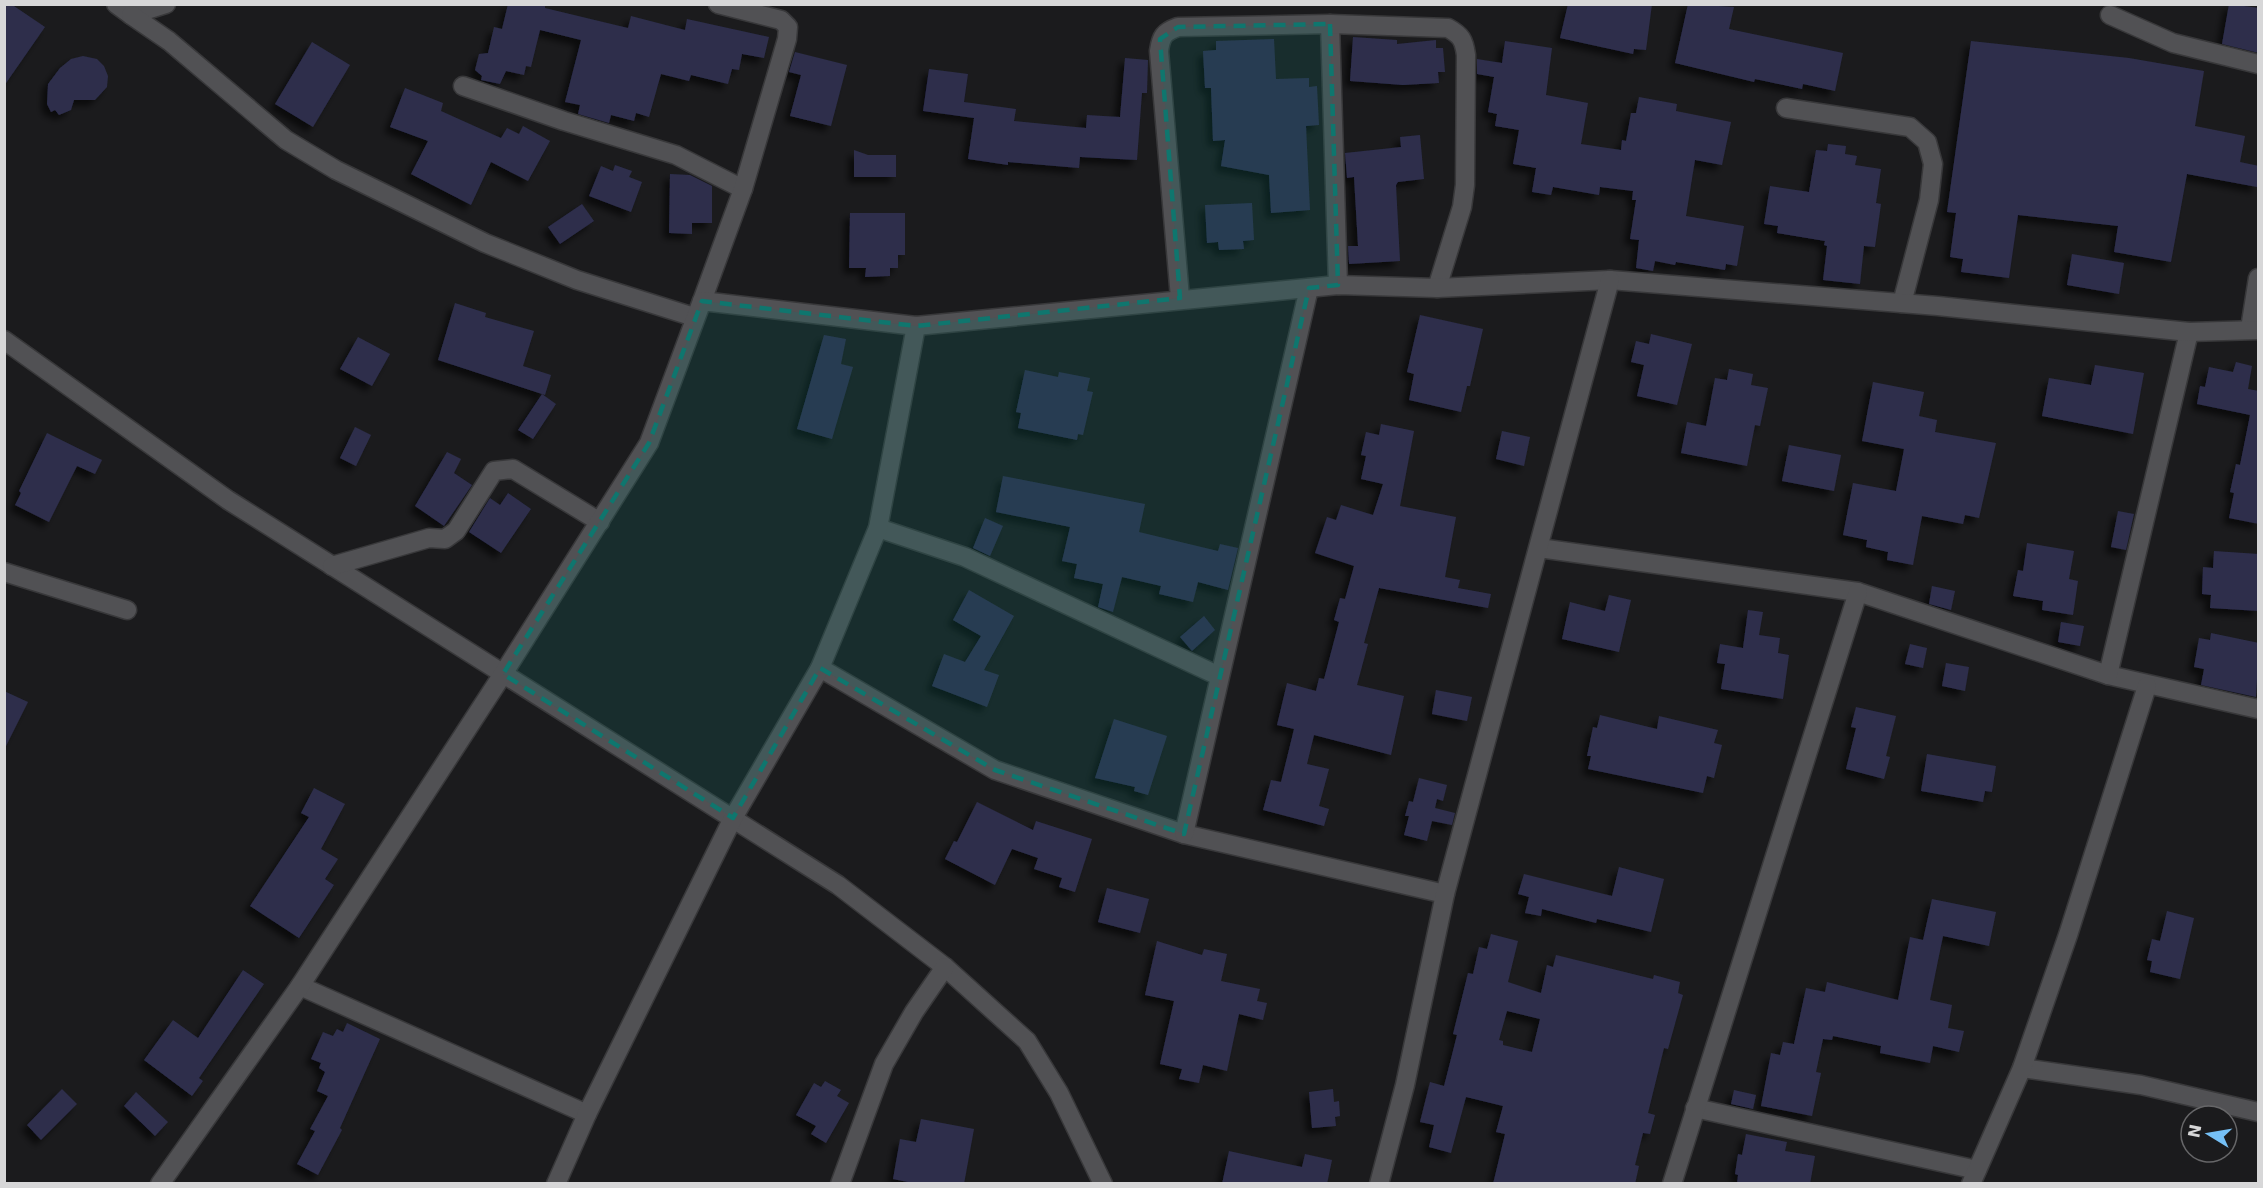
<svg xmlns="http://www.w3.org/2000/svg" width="2263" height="1188" viewBox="0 0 2263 1188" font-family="'DejaVu Sans',sans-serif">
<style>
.building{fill:#2d2e4c;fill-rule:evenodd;filter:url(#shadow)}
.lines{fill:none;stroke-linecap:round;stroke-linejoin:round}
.minor-casing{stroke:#38383a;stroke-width:21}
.minor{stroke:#515154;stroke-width:18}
.marked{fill:#0f766e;fill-opacity:0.2;stroke:#0f766e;stroke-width:4.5;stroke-dasharray:12 8;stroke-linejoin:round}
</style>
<defs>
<filter id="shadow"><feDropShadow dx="-5.5" dy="5.5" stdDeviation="3" flood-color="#0009"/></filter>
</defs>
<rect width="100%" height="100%" fill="#1b1b1d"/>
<!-- building -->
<g class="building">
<path d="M4 4H11L45 27 4 86Z"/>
<path d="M508 4H545V8L628 28 631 16 685 30 687 19 769 37 764 58 742 54 739 70 732 69 728 84 691 75 689 81 661 74 649 117 636 113 634 121 611 115 609 123 578 114 580 105 565 102 581 40 540 30 531 67 526 66 524 75 506 71 500 84 481 80 482 76 475 70 479 54 488 53 494 27 502 29Z"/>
<path d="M1568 4H1652L1646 50 1634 49 1633 54 1560 38Z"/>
<path d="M1688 4 1734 7 1729 29 1843 53 1835 91 1803 84 1802 89 1755 79 1754 82 1675 63Z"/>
<path d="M2229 4 2259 8V53L2222 44Z"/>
<path d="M1353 37 1397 40V44L1436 40V48H1443L1445 72H1438L1439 83 1403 85 1350 81Z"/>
<path d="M1274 39 1276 79 1309 78V87L1317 86 1319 125 1306 126 1310 210 1271 213 1269 175 1221 166 1225 140 1213 141 1211 88H1205L1203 51 1216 50V41Z"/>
<path d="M1505 41 1552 48 1546 95 1588 103 1581 144 1621 150 1622 140 1626 141 1631 113H1636L1639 97 1677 104 1676 111 1731 122 1722 165 1695 160 1686 216 1744 226 1737 266 1726 264 1725 270 1676 262 1675 265 1655 261 1653 271 1636 268 1639 240 1630 239 1636 200H1632L1633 191 1600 187 1599 195 1553 187 1551 195 1532 192 1536 168 1513 164 1519 130 1495 126 1497 114 1488 112 1494 77 1477 74V59L1502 63Z"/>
<path d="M1971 41 2129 58 2204 71 2195 126 2245 136 2240 162 2259 166 2257 187 2187 174 2171 262 2114 252 2118 226 2018 215 2009 278 1961 272 1963 259 1950 257 1956 213 1947 212Z"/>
<path d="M312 42 350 65 313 127 275 104Z"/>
<path d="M795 52 847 65 831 126 790 116 801 75 789 72Z"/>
<path d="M83 56 97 59 104 66 108 76 107 87 95 100H74L71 110 59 115 55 110 51 112 47 104 48 84 60 68 71 59Z"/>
<path d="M1125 58 1148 60 1147 93H1142L1137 160 1080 157 1079 168 1008 162V165L968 159 974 118 923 111 929 69 968 74 964 102 1016 109 1014 121 1086 128 1087 115 1120 117Z"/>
<path d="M405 88 443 103 441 111 501 138 507 128 519 134 523 126 550 141 528 181 491 162 471 205 411 174 428 141 390 127Z"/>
<path d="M1420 135 1424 179 1398 182 1396 185 1400 261 1349 264 1348 246H1358L1354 177 1347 178 1345 153 1401 147 1400 137Z"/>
<path d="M1828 144 1846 146 1845 154 1857 156 1855 165 1881 169 1876 203 1881 204 1875 247 1864 246 1860 284 1823 280 1827 246 1824 245 1825 241 1777 233 1778 226 1764 224 1770 186 1809 192 1816 150 1827 151Z"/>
<path d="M854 150 868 155H896V177H854Z"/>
<path d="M615 165 632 171 629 177 642 182 631 212 589 196 601 166 613 171Z"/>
<path d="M670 174 690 175 712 186V223H692V234L669 233Z"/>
<path d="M1252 203 1254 240 1243 241 1244 249 1219 250 1218 242 1207 243 1205 205Z"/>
<path d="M582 204 594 221 560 244 548 227Z"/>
<path d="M850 213H905V255H898V268H890V276L865 277 866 268H849Z"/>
<path d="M2072 254 2124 263 2119 294 2067 285Z"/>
<path d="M455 303 486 313 485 317 534 331 523 366 551 375 545 395 438 360Z"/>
<path d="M1420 315 1483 329 1470 386H1467L1461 412 1409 400 1414 374 1407 372Z"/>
<path d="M1651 334 1692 344 1677 405 1637 396 1644 365 1631 362 1636 341 1649 344Z"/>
<path d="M824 335 846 339 841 364 853 367 832 439 797 429Z"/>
<path d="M358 337 390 354 372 386 340 369Z"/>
<path d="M2236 362 2252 366 2248 389 2259 391V524L2229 518 2234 493 2230 492 2236 464 2240 465 2250 415 2197 404 2200 386 2205 387 2209 367 2233 372Z"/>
<path d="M2095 365 2144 373 2133 434 2042 416 2049 378 2091 385Z"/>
<path d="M1729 369 1753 374 1751 385 1768 388 1760 426 1755 425 1747 466 1681 453 1687 422 1706 426 1715 378 1727 380Z"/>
<path d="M1025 370 1058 377 1059 372 1090 378 1087 391 1093 392 1083 435 1078 434 1077 440 1018 428 1021 413 1016 412Z"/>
<path d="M1873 382 1924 392 1919 416 1937 420 1935 432 1996 443 1979 518 1965 515 1963 524 1922 516 1913 565 1887 560 1888 552 1866 547 1867 540 1843 535 1853 483 1896 491 1904 449 1862 441Z"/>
<path d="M542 394 556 404 533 439 518 430Z"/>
<path d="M1381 424 1414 431 1400 506 1456 517 1445 577 1460 580 1458 588 1491 594 1488 608 1379 588 1364 643 1368 644 1357 685 1404 696 1391 755 1314 735 1307 764 1329 769 1319 806 1329 809 1324 826 1263 810 1271 780 1281 782 1294 729 1277 725 1287 683 1316 691 1319 678 1324 679 1339 622 1334 620 1340 598 1345 599 1354 566 1315 553 1327 517 1336 520 1341 505 1373 515 1383 484 1361 479 1366 456 1361 455 1366 432 1379 435Z"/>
<path d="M355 427 371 435 356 466 340 458Z"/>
<path d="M1502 431 1530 437 1524 466 1496 459Z"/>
<path d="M47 433 102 460 95 474 77 466 49 522 15 505 21 493 19 491Z"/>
<path d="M1789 445 1841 455 1834 491 1782 481Z"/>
<path d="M447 452 461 459 454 473 472 485 444 526 415 506Z"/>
<path d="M1003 476 1145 504 1139 532 1218 551 1220 544 1238 548 1228 590 1198 582 1193 602 1159 594 1161 586 1122 577 1113 612 1098 607 1103 584 1074 578 1077 564 1062 561 1070 527 996 512Z"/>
<path d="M508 493 531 509 501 553 469 532 490 498 500 505Z"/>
<path d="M2118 511 2134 514 2126 550 2111 547Z"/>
<path d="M985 518 1003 526 990 556 973 548Z"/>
<path d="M2027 543 2074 551 2069 579 2078 581 2073 615 2042 610 2043 601 2013 596 2018 570 2023 571Z"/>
<path d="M2214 551 2259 554V611L2210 608 2211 595 2202 594 2203 567 2213 568Z"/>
<path d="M1932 586 1955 591 1951 610 1929 604Z"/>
<path d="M969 590 1014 616 984 670 999 675 987 707 932 686 944 654 965 662 981 636 953 620Z"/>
<path d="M1609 595 1631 600 1619 652 1562 639 1570 602 1605 611Z"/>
<path d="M1748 610 1763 612 1759 635 1780 638 1778 653 1789 655 1783 699 1721 689 1725 664 1717 663 1720 644 1743 648Z"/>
<path d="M1204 616 1215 630 1192 651 1180 637Z"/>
<path d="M2061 622 2084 626 2080 646 2058 642Z"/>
<path d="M2211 633 2259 643 2256 697 2201 685 2204 669 2194 667 2199 638 2210 640Z"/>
<path d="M1910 644 1927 648 1923 668 1905 664Z"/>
<path d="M1946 663 1969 667 1965 691 1942 686Z"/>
<path d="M1436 690 1472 697 1467 721 1432 714Z"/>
<path d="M4 691 28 702 4 750Z"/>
<path d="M1856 707 1896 716 1886 756 1890 757 1884 779 1846 769 1856 728 1851 727Z"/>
<path d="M1600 715 1657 729 1659 716 1718 730 1714 743 1722 745 1714 778 1707 776 1703 793 1588 769 1591 756H1587L1593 727 1597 728Z"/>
<path d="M1114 719 1167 736 1148 795 1134 791 1135 787 1095 778Z"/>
<path d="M1927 754 1996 766 1992 792 1985 791 1983 802 1921 791Z"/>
<path d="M1419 778 1447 785 1443 801 1437 799 1435 808 1455 813 1452 825 1432 821 1427 841 1404 835 1409 816H1405L1409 801 1413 802Z"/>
<path d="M314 788 345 804 321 849 338 859 325 879 334 885 299 938 250 906 309 817 301 813Z"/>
<path d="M977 802 1033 830 1036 821 1092 839 1075 892 1059 887 1062 878 1034 869 1038 858 1012 849 995 885 945 859 954 841 957 842Z"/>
<path d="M1619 867 1664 879 1651 932 1597 919 1596 923 1542 909 1541 916 1525 913 1529 897 1518 894 1524 874 1612 896Z"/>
<path d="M1107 888 1149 899 1140 933 1098 922Z"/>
<path d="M1932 899 1996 912 1989 946 1943 936 1930 1000 1952 1005 1948 1028 1964 1031 1959 1052 1933 1046 1930 1063 1880 1053 1881 1046 1833 1036 1832 1040 1823 1039 1816 1072 1821 1073 1812 1116 1761 1106 1771 1053 1780 1055 1783 1042 1794 1044 1806 988 1825 992 1827 982 1898 1000 1910 937 1923 940Z"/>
<path d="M2167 911 2194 918 2180 979 2150 972 2152 961 2147 960 2152 939 2160 941Z"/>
<path d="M1491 934 1518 941 1508 982 1541 993 1547 965 1553 967 1556 955 1653 979 1654 975 1680 982 1678 993 1683 995 1668 1049 1664 1048 1648 1113 1655 1115 1650 1134 1643 1133 1635 1165 1639 1166 1635 1184H1493L1505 1134 1496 1132 1503 1106 1466 1097 1451 1153 1429 1147 1434 1125 1420 1122 1430 1082 1444 1086 1457 1035 1453 1034 1468 973 1473 974 1479 947 1487 949ZM1507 1011 1540 1019 1532 1052 1503 1045V1041L1499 1040Z"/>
<path d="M1157 941 1202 955 1204 949 1227 954 1221 981 1260 989 1257 1001 1267 1003 1263 1020 1239 1014 1227 1071 1203 1065 1199 1083 1179 1079 1182 1069 1160 1064 1174 1001 1145 995Z"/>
<path d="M243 970 264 984 199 1078 203 1081 192 1096 144 1060 173 1020 198 1038Z"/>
<path d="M347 1023 380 1039 340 1128 342 1130 318 1175 297 1164 315 1131 310 1129 328 1096 317 1091 325 1072 319 1068 321 1063 311 1059 323 1032 333 1036 337 1029 343 1032Z"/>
<path d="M825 1081 841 1090 837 1096 849 1103 826 1143 811 1134 816 1126 796 1115 814 1083 821 1087Z"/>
<path d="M62 1089 77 1104 41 1140 27 1125Z"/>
<path d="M1333 1089 1334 1102 1339 1101 1340 1116 1335 1117 1336 1126 1312 1128 1309 1092Z"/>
<path d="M1734 1090 1756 1095 1753 1109 1731 1104Z"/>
<path d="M136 1092 168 1122 155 1136 124 1106Z"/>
<path d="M921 1119 974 1129 964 1184H918L893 1179 900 1139 916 1142Z"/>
<path d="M1746 1134 1787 1142 1785 1151 1815 1156 1810 1184H1737L1738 1175 1735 1174 1738 1154 1742 1155Z"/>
<path d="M1229 1151 1302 1167 1305 1154 1332 1160 1327 1184H1222Z"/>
</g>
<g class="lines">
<defs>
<g id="minor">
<path d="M116 4 131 15 166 4"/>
<path d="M131 15 169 41 286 140 336 170 485 243 577 280 694 317"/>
<path d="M2110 15 2173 43 2258 64"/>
<path d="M1330 24 1338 285"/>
<path d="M463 86 564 121 676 155 743 189"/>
<path d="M1786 108 1910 127 1927 142 1933 164 1929 200 1902 303"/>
<path d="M1180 298 1159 51C1161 36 1164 32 1178 27L1330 24 1448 28C1461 35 1464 40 1466 55L1465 185 1462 207 1437 288"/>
<path d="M702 301 743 189 787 39 788 27 781 20 718 4"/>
<path d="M2250 329 2258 278"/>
<path d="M4 340 228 500 838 885 945 967 1027 1041 1059 1093 1103 1184"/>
<path d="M878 528 965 557 1219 676"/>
<path d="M1539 548 1858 592 2108 675 2258 709"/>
<path d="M332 566 429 538 445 539 456 531 494 471 513 469 600 522"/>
<path d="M4 572 127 610"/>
<path d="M820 668 995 770 1184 834 1445 894"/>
<path d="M2108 675 2189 332"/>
<path d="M1184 834 1309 288"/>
<path d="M300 986 587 1114"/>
<path d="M2022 1068 2141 1085 2258 1112"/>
<path d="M1695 1108 1977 1170"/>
<path d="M160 1184 300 986 503 674 649 443 702 301 916 326 1338 285 1437 288 1610 280 1938 306 2189 332 2258 330"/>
<path d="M556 1184 587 1114 733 818 820 668 878 528 916 326"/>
<path d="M840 1184 884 1064 914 1012 945 967"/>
<path d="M1379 1184 1405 1085 1445 894 1610 280"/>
<path d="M1672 1184 1858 592"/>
<path d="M1971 1184 2022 1068 2068 935 2147 686"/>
</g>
</defs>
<!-- minor casing -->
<use href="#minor" class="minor-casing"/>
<!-- minor -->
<use href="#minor" class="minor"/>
</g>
<!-- marked area -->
<path class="marked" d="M1330 24 1338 285 1309 288 1184 834 995 770 820 668 733 818 503 674 649 443 702 301 916 326 1180 298 1160 39 1178 27Z"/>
<!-- border -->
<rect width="2263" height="1188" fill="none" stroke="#d7d7d8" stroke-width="12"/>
<!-- north arrow -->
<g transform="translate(2209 1134) rotate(281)"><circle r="28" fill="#1b1b1d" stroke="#666668" stroke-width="1.5"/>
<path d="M0-4.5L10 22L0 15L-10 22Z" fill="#75c0f6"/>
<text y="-9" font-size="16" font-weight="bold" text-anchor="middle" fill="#d7d7d8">N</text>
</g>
</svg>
